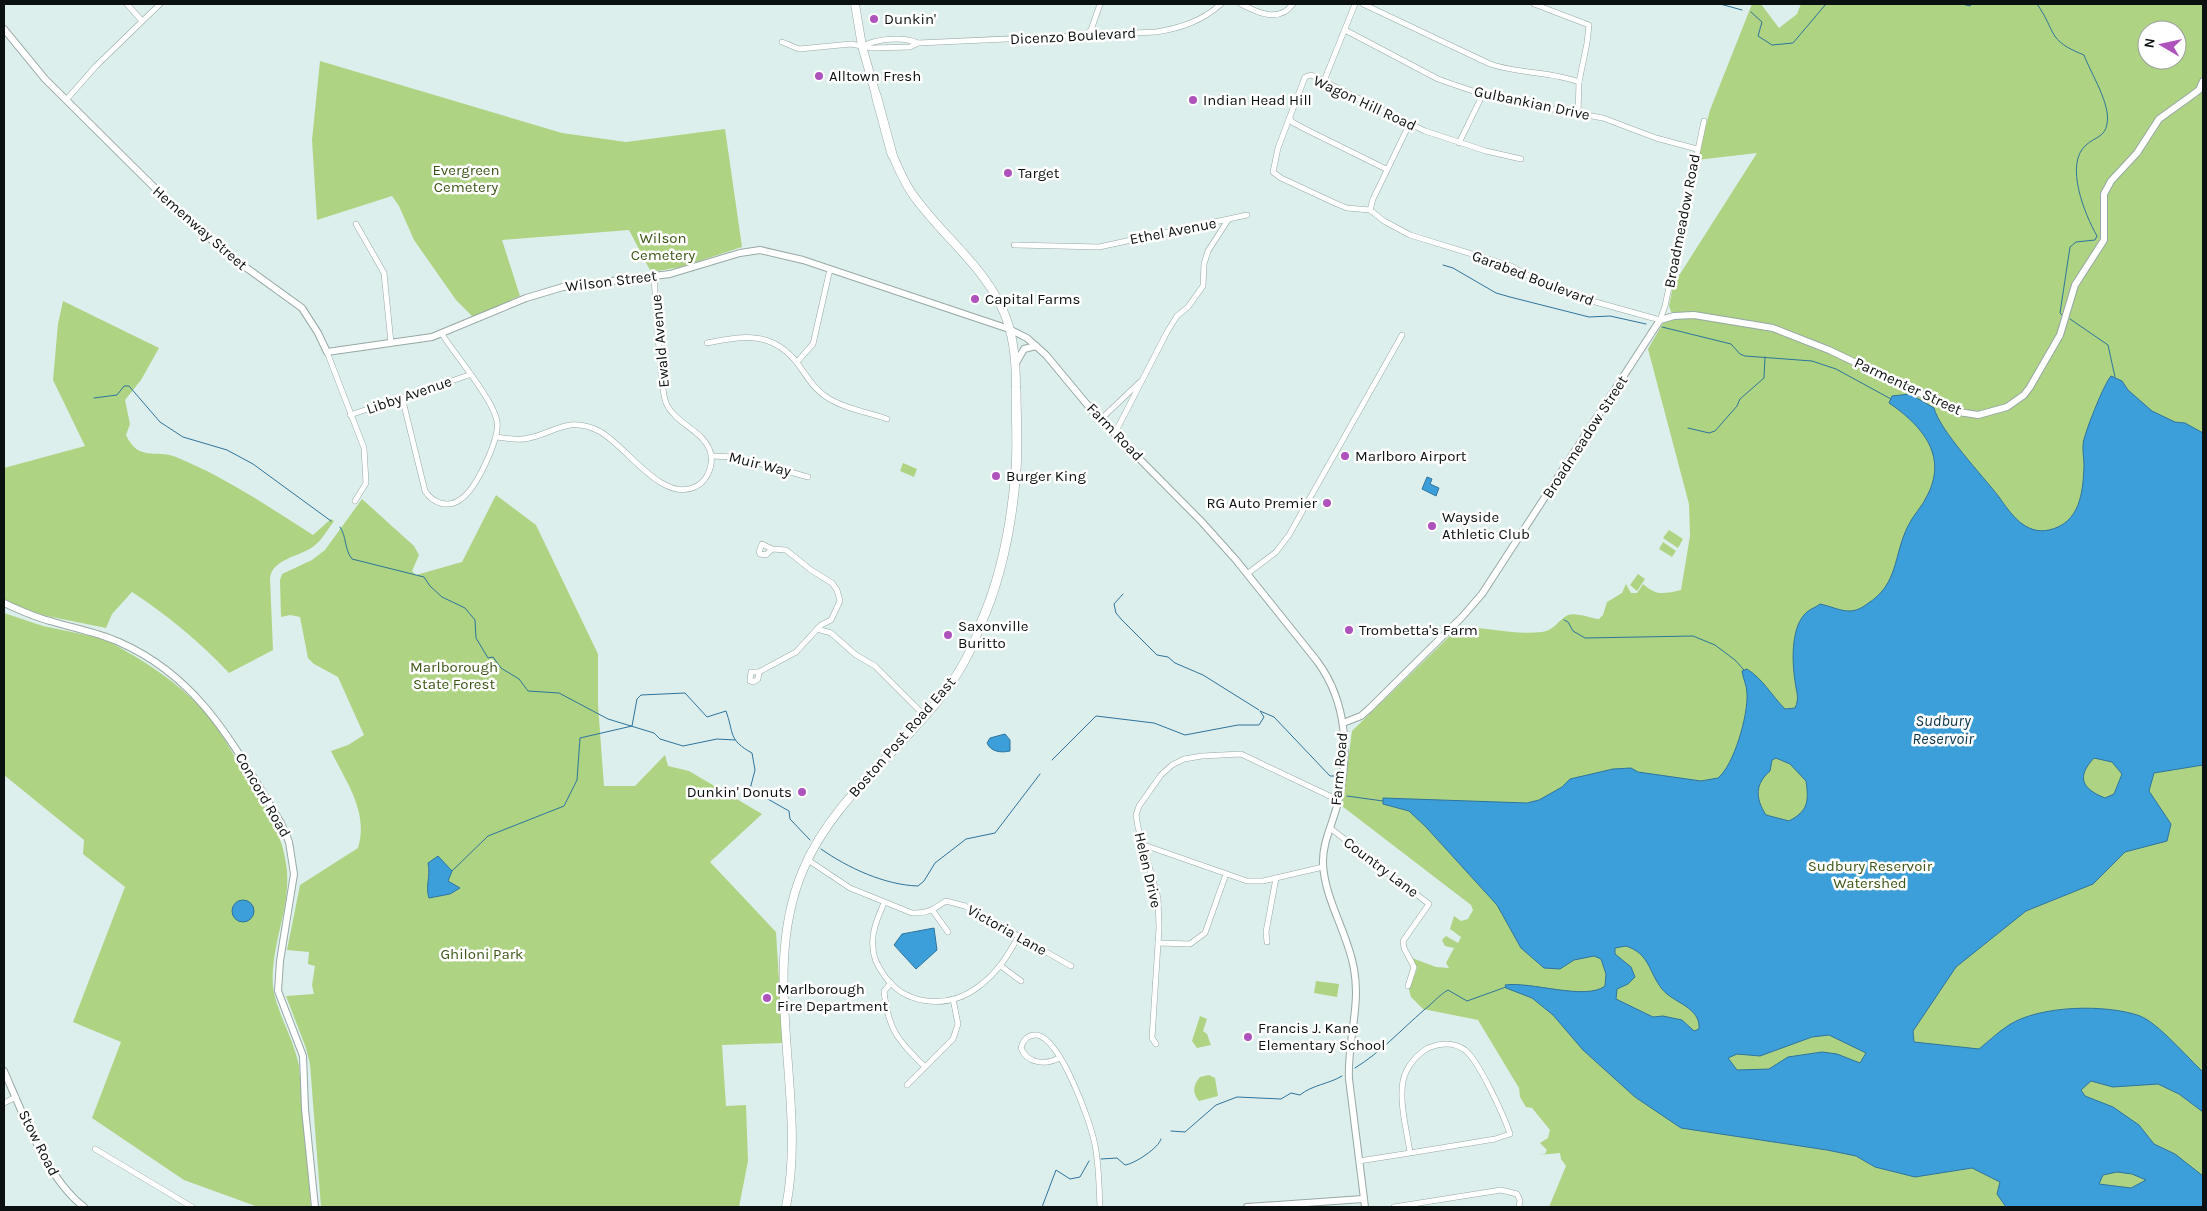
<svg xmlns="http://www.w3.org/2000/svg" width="2207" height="1211" viewBox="0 0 2207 1211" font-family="Karla,sans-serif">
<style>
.green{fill:#aed382;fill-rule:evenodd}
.water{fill:#3d9fda;stroke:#2e749d;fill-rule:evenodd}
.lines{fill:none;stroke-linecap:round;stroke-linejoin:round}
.stream{stroke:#2e749d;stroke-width:1}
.minor-casing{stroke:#97a8a5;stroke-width:6}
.tertiary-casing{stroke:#97a8a5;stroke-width:8}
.primary-casing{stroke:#97a8a5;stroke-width:9}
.trunk-casing{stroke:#97a8a5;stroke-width:10}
.minor{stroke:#fff;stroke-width:5}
.tertiary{stroke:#fff;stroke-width:6}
.primary{stroke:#fff;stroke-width:8}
.trunk{stroke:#fff;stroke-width:9}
.poi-dot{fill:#ae52bc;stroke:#fff;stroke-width:2}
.labels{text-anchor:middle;stroke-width:5;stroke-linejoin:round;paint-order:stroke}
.poi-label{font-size:15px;fill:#0b1110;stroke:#fff;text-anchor:start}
.street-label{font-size:15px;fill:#0b1110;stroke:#fff}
.park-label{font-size:15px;fill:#3c5617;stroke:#fff}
.water-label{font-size:16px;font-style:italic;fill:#0a344c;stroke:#fff}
</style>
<rect width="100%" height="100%" fill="#ddefec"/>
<!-- green -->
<g class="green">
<path d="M1752 4H1761L1779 28 1797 14 1801 4H2203V1207H1549L1566 1166 1561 1159 1560 1153 1539 1155 1545 1154 1547 1150 1540 1143 1548 1138 1550 1130 1532 1108 1526 1107 1520 1097 1519 1088 1478 1020 1423 1009 1411 997 1409 990 1417 969 1411 960 1412 958 1436 967 1449 968 1446 963 1454 948 1445 946 1442 940 1446 936 1458 943 1461 937 1450 929 1454 916 1461 921 1468 919 1473 910 1471 905 1342 806 1352 731 1460 626C1487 628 1516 635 1542 632 1555 630 1558 620 1568 615 1576 612 1590 618 1599 619L1603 615 1607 602 1622 593 1626 584 1631 593H1637L1643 584C1656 596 1664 594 1681 590L1690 536 1689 504 1648 349 1663 323 1667 321 1672 314 1669 306 1673 285 1757 153 1697 160 1710 110ZM2147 30H2177V60H2147Z"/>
<path d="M320 61 562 133 626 142 725 129 742 247 681 267 651 272 629 230 502 240 520 296 473 317 456 300 414 240 399 206 392 196 317 220 312 140Z"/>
<path d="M63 301 159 348 141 380 125 400 130 424 126 435C138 462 156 449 176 457 225 477 269 507 313 535L331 519 334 521C328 529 322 540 314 546 300 557 273 558 270 578L273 650 229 673C200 642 167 615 132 592L112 614 106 628 32 613 4 603V468L85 446 53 380 58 324Z"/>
<path d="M903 463 917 469 914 477 900 471Z"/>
<path d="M496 495 536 525 598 654V705L604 786H635L665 755 668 766 689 771 762 814 710 862 776 932 783 1043 722 1045 726 1106 746 1105 748 1161 739 1207H321L310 1064 306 1048 286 996 314 994 312 985 315 966 308 964 309 952 287 950 300 885 358 848C369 812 346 782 331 751L348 745 364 735 338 677 314 664 308 658 300 617 290 615 281 617 280 580 282 574 312 560 325 550 362 499 414 546 419 555 412 571 416 575 462 562Z"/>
<path d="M1669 530 1683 539 1678 548 1663 538Z"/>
<path d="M1663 542 1676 551 1672 557 1659 549Z"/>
<path d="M1638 574 1645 579 1637 591 1630 585Z"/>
<path d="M4 613 43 626 110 640V642C144 661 177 681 204 711 223 733 236 760 251 784 268 812 284 837 287 871 290 910 270 947 273 987 276 1011 294 1039 299 1066L311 1207H258L184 1180 92 1118 121 1042 73 1022 125 887 83 854 84 840 4 775Z"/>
<path d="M1316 981 1339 984 1337 997 1314 993Z"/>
<path d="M1200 1016 1207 1019 1203 1031 1207 1034 1211 1045 1197 1048 1192 1041Z"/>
<path d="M1209 1075 1215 1078 1218 1096 1199 1101C1192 1093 1193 1085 1200 1077Z"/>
</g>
<!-- water -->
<g class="water">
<path d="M2111 376 2122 381 2128 390 2152 411 2175 422 2185 423 2203 433V765L2154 773 2149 791 2171 824 2167 841 2125 852 2093 884 2026 911 1956 967 1913 1031 1914 1042 1979 1049C1989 1041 1998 1032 2009 1025 2040 1005 2107 1004 2140 1016 2158 1023 2188 1058 2203 1072V1112L2179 1094 2158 1084 2113 1087 2091 1081 2081 1090 2085 1096 2113 1107 2139 1125 2154 1144 2175 1154 2203 1176V1207H2006L1997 1194 2000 1182 1972 1168 1915 1177 1875 1167 1856 1156 1827 1150 1681 1128 1635 1097 1583 1050 1553 1015 1532 998 1506 988 1505 985C1530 981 1586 1001 1605 986L1606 974 1601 959 1594 956 1574 960 1560 969 1544 968 1521 948 1497 905 1426 827 1409 811 1383 804V798L1527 803 1539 800 1562 787 1570 779 1613 769 1631 768 1638 772 1701 781 1718 778C1734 765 1748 716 1747 694 1747 685 1743 679 1742 671L1747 669C1764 680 1771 695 1785 709L1795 708C1800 698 1796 691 1795 681 1792 662 1791 630 1804 615 1809 609 1815 608 1820 604 1830 606 1840 611 1849 611 1856 611 1862 608 1867 604 1899 584 1893 556 1908 526 1913 515 1923 506 1928 494 1948 454 1920 424 1889 403L1892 396 1910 394 1934 408C1940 431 1983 476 1999 497 2011 514 2025 535 2049 530 2080 523 2083 493 2084 466 2084 455 2081 446 2085 436 2088 425 2104 384 2111 376ZM1776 758 1790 764 1806 781C1809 802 1808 811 1789 821L1766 815C1755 798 1755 784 1770 771L1772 760ZM2094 758 2112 762 2122 774 2114 794 2105 798C2082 789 2076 777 2094 758ZM1626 946C1650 954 1648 971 1662 989 1673 1003 1701 1007 1699 1029L1694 1031 1682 1020 1663 1016 1653 1017 1616 999 1617 989 1628 984 1635 977 1631 967 1615 954V948ZM1829 1035 1866 1053 1860 1063 1837 1054 1822 1052 1788 1057 1769 1069 1737 1070 1728 1058 1737 1054 1760 1056 1812 1037ZM2117 1172 2132 1174 2146 1180 2131 1188 2099 1184 2103 1175Z"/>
<path d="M1427 477 1432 479 1430 484 1439 488 1436 496 1422 489Z"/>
<path d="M1005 734 1010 740V751C1001 753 991 752 987 743L990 738Z"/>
<path d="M438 856 452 871 448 881 460 888 450 894 429 898C425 886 431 876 428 863Z"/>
<circle cx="243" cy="911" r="11"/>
<path d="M934 928 937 950 916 969 894 945 902 934Z"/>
</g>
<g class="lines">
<!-- stream -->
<g class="stream">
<path d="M1720 4 1742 10"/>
<path d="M1962 4 1970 6 1972 4"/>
<path d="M2037 4C2057 32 2046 40 2084 55 2091 74 2111 104 2107 124 2105 137 2095 137 2086 145 2064 164 2085 215 2097 236L2095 240 2076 242 2070 247 2060 313 2062 315"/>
<path d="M1751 12 1762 22 1758 36 1772 45 1793 43 1826 4"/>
<path d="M1443 265 1453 268 1496 293 1510 297 1589 317 1610 316 1646 324"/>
<path d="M2070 319 2108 345 2115 377"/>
<path d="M1662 327 1731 344 1740 354 1745 356 1812 361 1836 369 1891 399"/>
<path d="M94 398 117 395 124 386H129L160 422 183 437 227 450 253 464 331 521"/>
<path d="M1688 428 1709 433 1715 431 1737 406 1740 399 1764 378 1765 357"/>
<path d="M340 527C347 537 344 549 352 559L424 577 430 586 442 597 465 608 475 620 476 638 488 658 493 657 501 668 519 679 528 691 559 693 608 719 654 733 660 739 683 746 717 739 735 740"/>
<path d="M1123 594 1114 604 1116 613 1121 619 1157 655 1168 657 1175 663 1203 675 1259 710"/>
<path d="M1564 620 1568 622 1573 631 1585 638 1693 636 1715 645 1735 660 1744 670"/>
<path d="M1052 760 1096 716 1154 723 1185 735 1238 725H1259L1264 717 1260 711 1274 717 1330 776H1334"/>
<path d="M1347 796 1383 801"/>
<path d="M821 849C848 868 885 885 918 886L924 881 935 863 966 839 995 833 1040 774"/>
<path d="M452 871 488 836 564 806 577 780 580 738 632 726 637 699 641 695 685 693 707 717 726 711C734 733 728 740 752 753L755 770 750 789 789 811 790 819 810 840"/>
<path d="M1355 1068C1381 1052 1401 1030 1424 1010 1433 1003 1438 996 1448 990L1467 1001 1506 987"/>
<path d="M1171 1131 1185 1132 1216 1105 1237 1097 1281 1099 1291 1093 1300 1095C1312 1085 1329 1084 1342 1076"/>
<path d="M1101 1159 1117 1158 1125 1165C1134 1164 1159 1148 1161 1139"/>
<path d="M1042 1207 1056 1170 1070 1179 1080 1177 1089 1161"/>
</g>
<defs>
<g id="minor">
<path d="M127 4 142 21"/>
<path d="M1241 4C1258 13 1279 23 1293 4"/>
<path d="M1363 4 1490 64C1519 74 1551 71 1579 82"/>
<path d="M1534 4 1589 25 1587 43 1579 82 1578 113"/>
<path d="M1345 30 1438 79 1458 86 1497 99 1603 118 1656 138 1697 149"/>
<path d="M1085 35 1091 30 1100 4"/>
<path d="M782 42 799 49 851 44 872 48 910 47 918 43"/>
<path d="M862 46C878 39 902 36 918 43L1156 32C1181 28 1202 21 1221 4"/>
<path d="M1324 81 1355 4"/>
<path d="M66 100 96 66 160 4"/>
<path d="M1290 118 1292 122 1305 129 1386 169"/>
<path d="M1459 143 1483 94"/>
<path d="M1521 159 1486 151 1425 131 1311 75 1305 77 1278 148 1273 172 1281 178 1337 204 1347 208 1370 210 1384 221 1410 235 1511 266 1556 291 1660 320 1665 306 1704 121"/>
<path d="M1370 210 1373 199 1409 125"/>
<path d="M356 224 384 273 391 343"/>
<path d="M1014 245 1099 247 1247 215"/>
<path d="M707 343C743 336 772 330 798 364 806 375 813 388 825 396 842 408 867 412 887 419"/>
<path d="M327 352 364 448 366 483 355 501"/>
<path d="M797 362 813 344 830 269"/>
<path d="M402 397 425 491C433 503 448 509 461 499 476 489 500 439 497 421 493 399 455 355 442 334"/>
<path d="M350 415 469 375"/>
<path d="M1101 419 1140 382"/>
<path d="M1115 433 1167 332 1177 316 1188 307 1203 286 1204 264 1208 251 1228 220"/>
<path d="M496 437C505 438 514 440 523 439 552 436 567 414 599 431 626 445 661 503 695 487 706 482 713 468 711 455 707 432 677 425 667 405 662 395 663 382 661 371 658 339 656 308 654 276"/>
<path d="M711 456 736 457 808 477"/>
<path d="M1247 574 1276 552 1289 535 1402 335"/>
<path d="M817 629 831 633 856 655 875 666 925 716"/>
<path d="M759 672 758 679 753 682 750 681 751 672H759L796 652 821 625 831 620 840 601 837 590 832 583 811 570 786 550 772 549 762 544 759 552 760 554 766 555 772 549"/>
<path d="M1330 828 1429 904 1403 941 1404 948 1414 967 1408 986"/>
<path d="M1144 845 1247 881H1263L1323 867"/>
<path d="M808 860 850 888 912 913C927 914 934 909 946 901L965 906 1071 966"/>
<path d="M884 903C878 917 871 932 873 947 873 957 877 964 882 972 903 1006 947 1010 978 987 997 973 1007 957 1018 937"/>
<path d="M933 911 948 932"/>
<path d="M1267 942 1266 932 1276 878"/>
<path d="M1158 943 1190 944 1205 933 1226 874"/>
<path d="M1001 966 1021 981"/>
<path d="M891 983 884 991C888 1030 898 1040 925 1067"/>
<path d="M1156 1044 1152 1038 1159 928 1158 898 1138 827 1136 815 1139 806 1161 775 1172 765 1184 759 1202 756 1241 754 1338 800"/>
<path d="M1059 1058C1046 1065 1027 1064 1021 1048 1023 1040 1028 1034 1037 1035 1061 1039 1091 1123 1095 1145 1099 1165 1099 1187 1100 1207"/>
<path d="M907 1085 953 1039 958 1024 953 999"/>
<path d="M4 1103 16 1097"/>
<path d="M95 1149 192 1207"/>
<path d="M1359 1161 1410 1153C1407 1131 1399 1103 1403 1081 1406 1067 1416 1055 1428 1048 1440 1043 1454 1042 1465 1050 1479 1061 1504 1116 1510 1134L1495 1139 1410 1153"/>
<path d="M1394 1207 1501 1190 1517 1194 1520 1200 1519 1207"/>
</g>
<g id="tertiary">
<path d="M4 29 45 79 183 216 237 261 302 308 318 333 327 352 432 337 526 298 563 287 670 274 740 253 760 250 803 260 1009 329 1027 338 1046 355 1095 414 1201 521 1236 560 1317 661C1348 703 1350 756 1337 806 1332 825 1322 844 1323 864 1325 901 1348 933 1354 969 1361 1006 1347 1042 1349 1079L1365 1207"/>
<path d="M1016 363 1024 349 1036 346"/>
<path d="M4 603C19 610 34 617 50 621 73 628 97 632 119 642 203 679 236 750 281 823L289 842 294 874 280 961 278 991 303 1056 305 1109 315 1207"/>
<path d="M1343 723 1361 716 1369 709 1462 617 1482 594 1660 320 1674 316 1694 315 1773 328 1829 350 1959 412 1978 415 2007 407 2024 395 2030 387 2060 335 2075 285 2104 240V194L2111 181 2137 153 2159 119 2191 96 2199 90 2203 81"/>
<path d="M4 1071C23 1114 47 1179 84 1207"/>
<path d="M1247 1207 1363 1199"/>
</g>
<g id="primary">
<path d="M855 4 862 46 876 95"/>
<path d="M892 154C898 167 903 180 911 192 938 232 980 262 1001 306 1014 332 1016 361 1016 389"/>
<path d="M786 1207C808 1096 758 976 803 870 843 774 950 724 981 623"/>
</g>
<g id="trunk">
<path d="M876 95 892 154"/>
<path d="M981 623C1002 576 1012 521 1016 470 1018 443 1016 416 1016 389"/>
</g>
</defs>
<!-- minor casing -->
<use href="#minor" class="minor-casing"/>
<!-- tertiary casing -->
<use href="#tertiary" class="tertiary-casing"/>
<!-- primary casing -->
<use href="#primary" class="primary-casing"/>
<!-- trunk casing -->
<use href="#trunk" class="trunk-casing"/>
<!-- minor -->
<use href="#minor" class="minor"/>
<!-- tertiary -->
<use href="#tertiary" class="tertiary"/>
<!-- primary -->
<use href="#primary" class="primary"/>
<!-- trunk -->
<use href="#trunk" class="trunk"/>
</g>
<!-- markers -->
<g class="poi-dot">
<circle cx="874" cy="19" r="5"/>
<circle cx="819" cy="76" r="5"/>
<circle cx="1193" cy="100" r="5"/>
<circle cx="1008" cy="173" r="5"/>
<circle cx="975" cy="299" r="5"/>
<circle cx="1345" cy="456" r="5"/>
<circle cx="996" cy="476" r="5"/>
<circle cx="1327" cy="503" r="5"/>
<circle cx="1432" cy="526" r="5"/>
<circle cx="1349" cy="630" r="5"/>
<circle cx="948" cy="635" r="5"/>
<circle cx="802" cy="792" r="5"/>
<circle cx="767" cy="998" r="5"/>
<circle cx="1248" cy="1037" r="5"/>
</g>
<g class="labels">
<!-- poi labels -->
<g class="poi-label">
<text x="884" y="24">Dunkin'</text>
<text x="829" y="81">Alltown Fresh</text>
<text x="1203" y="105">Indian Head Hill</text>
<text x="1018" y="178">Target</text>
<text x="985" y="304">Capital Farms</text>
<text x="1355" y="461">Marlboro Airport</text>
<text x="1006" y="481">Burger King</text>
<text x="1317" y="508" text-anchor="end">RG Auto Premier</text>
<text x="1442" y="522">Wayside<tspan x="1442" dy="17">Athletic Club</tspan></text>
<text x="958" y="631">Saxonville<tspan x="958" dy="17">Buritto</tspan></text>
<text x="1359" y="635">Trombetta's Farm</text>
<text x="792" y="797" text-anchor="end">Dunkin' Donuts</text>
<text x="777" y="994">Marlborough<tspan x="777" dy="17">Fire Department</tspan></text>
<text x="1258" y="1033">Francis J. Kane<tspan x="1258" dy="17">Elementary School</tspan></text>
</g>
<!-- street labels -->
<g class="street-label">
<text transform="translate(1073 36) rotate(-3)" y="5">Dicenzo Boulevard</text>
<text transform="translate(1365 103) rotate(25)" y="5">Wagon Hill Road</text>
<text transform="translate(1532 103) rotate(12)" y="5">Gulbankian Drive</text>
<text transform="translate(1682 221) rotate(-79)" y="5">Broadmeadow Road</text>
<text transform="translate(200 228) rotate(41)" y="5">Hemenway Street</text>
<text transform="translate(1173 231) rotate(-11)" y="5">Ethel Avenue</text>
<text transform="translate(1533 278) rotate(21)" y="5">Garabed Boulevard</text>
<text transform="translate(611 281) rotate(-7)" y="5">Wilson Street</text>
<text transform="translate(660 341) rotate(-95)" y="5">Ewald Avenue</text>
<text transform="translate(1908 386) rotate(25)" y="5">Parmenter Street</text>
<text transform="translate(409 395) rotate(-19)" y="5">Libby Avenue</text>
<text transform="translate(1115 432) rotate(46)" y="5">Farm Road</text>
<text transform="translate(1585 437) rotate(-57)" y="5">Broadmeadow Street</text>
<text transform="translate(760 464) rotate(14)" y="5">Muir Way</text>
<text transform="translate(902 737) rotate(-49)" y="5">Boston Post Road East</text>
<text transform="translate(1339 769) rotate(-85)" y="5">Farm Road</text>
<text transform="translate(263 795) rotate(60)" y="5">Concord Road</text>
<text transform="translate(1381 867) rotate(37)" y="5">Country Lane</text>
<text transform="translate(1148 870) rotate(77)" y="5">Helen Drive</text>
<text transform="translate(1007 930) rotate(29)" y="5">Victoria Lane</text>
<text transform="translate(39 1143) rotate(63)" y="5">Stow Road</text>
</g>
<!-- park labels -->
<g class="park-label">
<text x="466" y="175">Evergreen<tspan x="466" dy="17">Cemetery</tspan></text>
<text x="663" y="243">Wilson<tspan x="663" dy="17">Cemetery</tspan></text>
<text x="454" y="672">Marlborough<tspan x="454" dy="17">State Forest</tspan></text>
<text x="1870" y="871">Sudbury Reservoir<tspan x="1870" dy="17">Watershed</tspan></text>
<text x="482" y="959">Ghiloni Park</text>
</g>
<!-- water labels -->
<g class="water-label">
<text x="1943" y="726">Sudbury<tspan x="1943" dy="18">Reservoir</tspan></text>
</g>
</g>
<!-- border -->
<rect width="2207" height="1211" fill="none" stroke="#0b1110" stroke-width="10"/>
<!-- north arrow -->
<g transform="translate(2162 45) rotate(279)"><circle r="24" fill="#ffffff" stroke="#9da09f"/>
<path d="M0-4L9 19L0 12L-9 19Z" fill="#ae52bc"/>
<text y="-8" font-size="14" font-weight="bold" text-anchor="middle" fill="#0b1110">N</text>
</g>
</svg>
